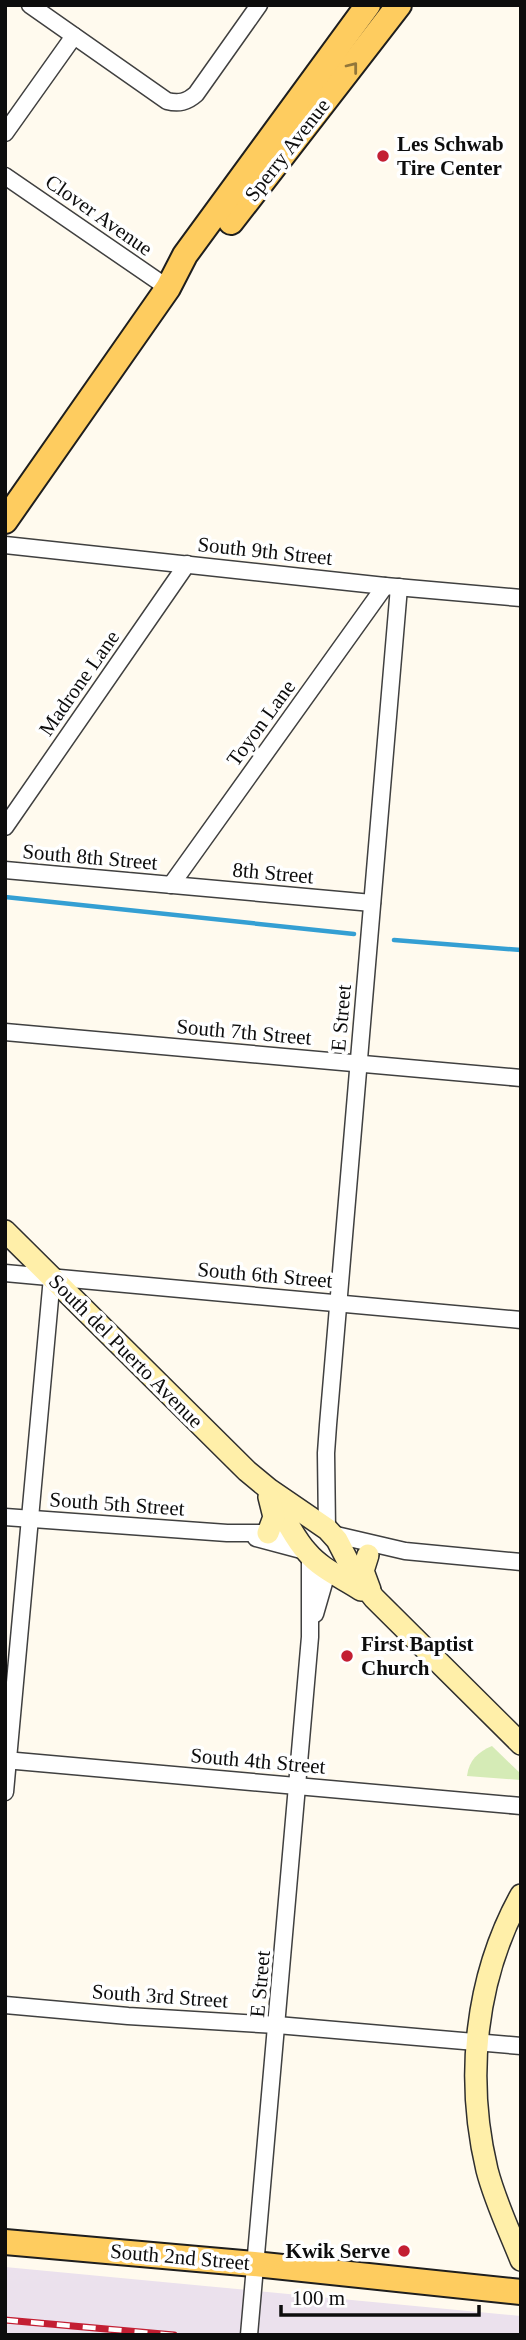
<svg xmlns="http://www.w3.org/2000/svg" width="526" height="2340" viewBox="0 0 526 2340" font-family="'Times New Roman',serif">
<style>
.industrial{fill:#ebe1ed}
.green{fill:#d5ebb6}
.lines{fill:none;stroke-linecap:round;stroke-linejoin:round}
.stream{stroke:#349fd3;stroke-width:4.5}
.street-casing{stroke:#404040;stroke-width:19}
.secondary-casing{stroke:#2f2f2f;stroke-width:24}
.primary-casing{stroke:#1e1e1e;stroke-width:28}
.street{stroke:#fff;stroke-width:16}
.secondary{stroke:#ffefa9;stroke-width:21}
.primary{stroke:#fecc5f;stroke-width:24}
.rail-casing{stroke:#c31f33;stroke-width:7}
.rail{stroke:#fff;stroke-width:4.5;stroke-dasharray:13;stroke-linecap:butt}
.oneway{stroke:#92763a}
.poi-dot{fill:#c31f33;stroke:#fff;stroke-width:2.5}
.labels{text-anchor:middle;stroke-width:7;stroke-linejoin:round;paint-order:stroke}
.poi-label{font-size:21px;font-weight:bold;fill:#0d0d0d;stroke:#fff;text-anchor:start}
.street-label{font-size:21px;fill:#0d0d0d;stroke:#fff}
</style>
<rect width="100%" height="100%" fill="#fffaee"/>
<!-- industrial -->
<path class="industrial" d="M5 2267 521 2316V2335H5Z"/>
<!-- green -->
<path class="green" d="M492 1746 521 1774V1780L467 1776C469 1760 478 1752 492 1746Z"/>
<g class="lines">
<!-- stream -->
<g class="stream">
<path d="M5 897 354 934"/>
<path d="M394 940 521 950"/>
</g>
<defs>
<g id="street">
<path d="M30 5 167 101C179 104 187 102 196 94L259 5"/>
<path d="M5 133 74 36"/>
<path d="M5 176 168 288"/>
<path d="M5 545 385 586 521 598"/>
<path d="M5 827 187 564"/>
<path d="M5 870 372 903"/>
<path d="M171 885 385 586"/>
<path d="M5 1032 521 1078"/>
<path d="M5 1273 521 1320"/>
<path d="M5 1517 227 1533H294"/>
<path d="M327 1529 326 1453 328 1425 399 587"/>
<path d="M332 1534 405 1551 521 1562"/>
<path d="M256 1538 305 1551"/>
<path d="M315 1614 328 1569"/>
<path d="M5 1760 521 1806"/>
<path d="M5 1792 52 1277"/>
<path d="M5 2005 128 2016 277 2025 521 2046"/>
<path d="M249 2335 310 1637V1555"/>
</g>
<g id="secondary">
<path d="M5 1231 247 1471 270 1490 327 1529 337 1540 353 1571 374 1598 521 1744"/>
<path d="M270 1498C285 1514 292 1536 307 1552 321 1569 343 1578 361 1590"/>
<path d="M268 1533 274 1517 269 1497"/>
<path d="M368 1555 363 1571 370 1590"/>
<path d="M521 1895C475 1978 465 2078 487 2170 495 2201 509 2230 521 2260"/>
</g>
<g id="primary">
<path d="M231 222 399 5"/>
<path d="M5 521 168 288 185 255 368 5"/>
<path d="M5 2242 254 2264 521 2292"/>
</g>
</defs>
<!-- street casing -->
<use href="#street" class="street-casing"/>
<!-- secondary casing -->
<use href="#secondary" class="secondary-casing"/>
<!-- primary casing -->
<use href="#primary" class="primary-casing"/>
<!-- street -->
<use href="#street" class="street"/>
<!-- secondary -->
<use href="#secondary" class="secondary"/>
<!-- primary -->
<use href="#primary" class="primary"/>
<defs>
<path id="rail" d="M5 2320 174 2335"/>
</defs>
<!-- rail casing -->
<use href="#rail" class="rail-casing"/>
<!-- rail -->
<use href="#rail" class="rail"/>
</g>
<!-- one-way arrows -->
<defs><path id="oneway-chevron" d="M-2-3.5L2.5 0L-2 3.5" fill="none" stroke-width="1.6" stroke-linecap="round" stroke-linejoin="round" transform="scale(1.75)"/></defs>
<use class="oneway" href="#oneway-chevron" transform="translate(353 67) rotate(-52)"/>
<!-- markers -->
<g class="poi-dot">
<circle cx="383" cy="156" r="7"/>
<circle cx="347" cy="1656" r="7"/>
<circle cx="404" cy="2251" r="7"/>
</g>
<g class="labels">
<!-- poi labels -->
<g class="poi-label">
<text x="397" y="151">Les Schwab<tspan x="397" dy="24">Tire Center</tspan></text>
<text x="361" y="1651">First Baptist<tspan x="361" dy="24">Church</tspan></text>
<text x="390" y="2258" text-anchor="end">Kwik Serve</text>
</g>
<!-- street labels -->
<g class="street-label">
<text transform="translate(287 150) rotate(-52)" y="7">Sperry Avenue</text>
<text transform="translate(99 215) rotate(35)" y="7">Clover Avenue</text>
<text transform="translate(265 551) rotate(6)" y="7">South 9th Street</text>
<text transform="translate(79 683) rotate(-55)" y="7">Madrone Lane</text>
<text transform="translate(261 723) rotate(-54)" y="7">Toyon Lane</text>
<text transform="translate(90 857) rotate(5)" y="7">South 8th Street</text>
<text transform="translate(273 873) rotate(5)" y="7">8th Street</text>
<text transform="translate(341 1018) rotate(-85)" y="7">E Street</text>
<text transform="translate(244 1032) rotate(5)" y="7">South 7th Street</text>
<text transform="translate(265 1275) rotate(5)" y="7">South 6th Street</text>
<text transform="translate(126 1351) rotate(45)" y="7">South del Puerto Avenue</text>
<text transform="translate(117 1504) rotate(4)" y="7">South 5th Street</text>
<text transform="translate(258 1761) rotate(5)" y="7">South 4th Street</text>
<text transform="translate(260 1984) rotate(-85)" y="7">E Street</text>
<text transform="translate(160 1996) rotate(4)" y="7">South 3rd Street</text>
<text transform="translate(180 2257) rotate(5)" y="7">South 2nd Street</text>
</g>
</g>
<!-- border -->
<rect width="526" height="2340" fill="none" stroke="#0d0d0d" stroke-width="14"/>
<!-- scale -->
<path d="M281 2305v10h198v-10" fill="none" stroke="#0d0d0d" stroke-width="3.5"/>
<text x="292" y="2305" font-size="21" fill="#0d0d0d" stroke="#ffffff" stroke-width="5" paint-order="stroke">100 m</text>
</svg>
